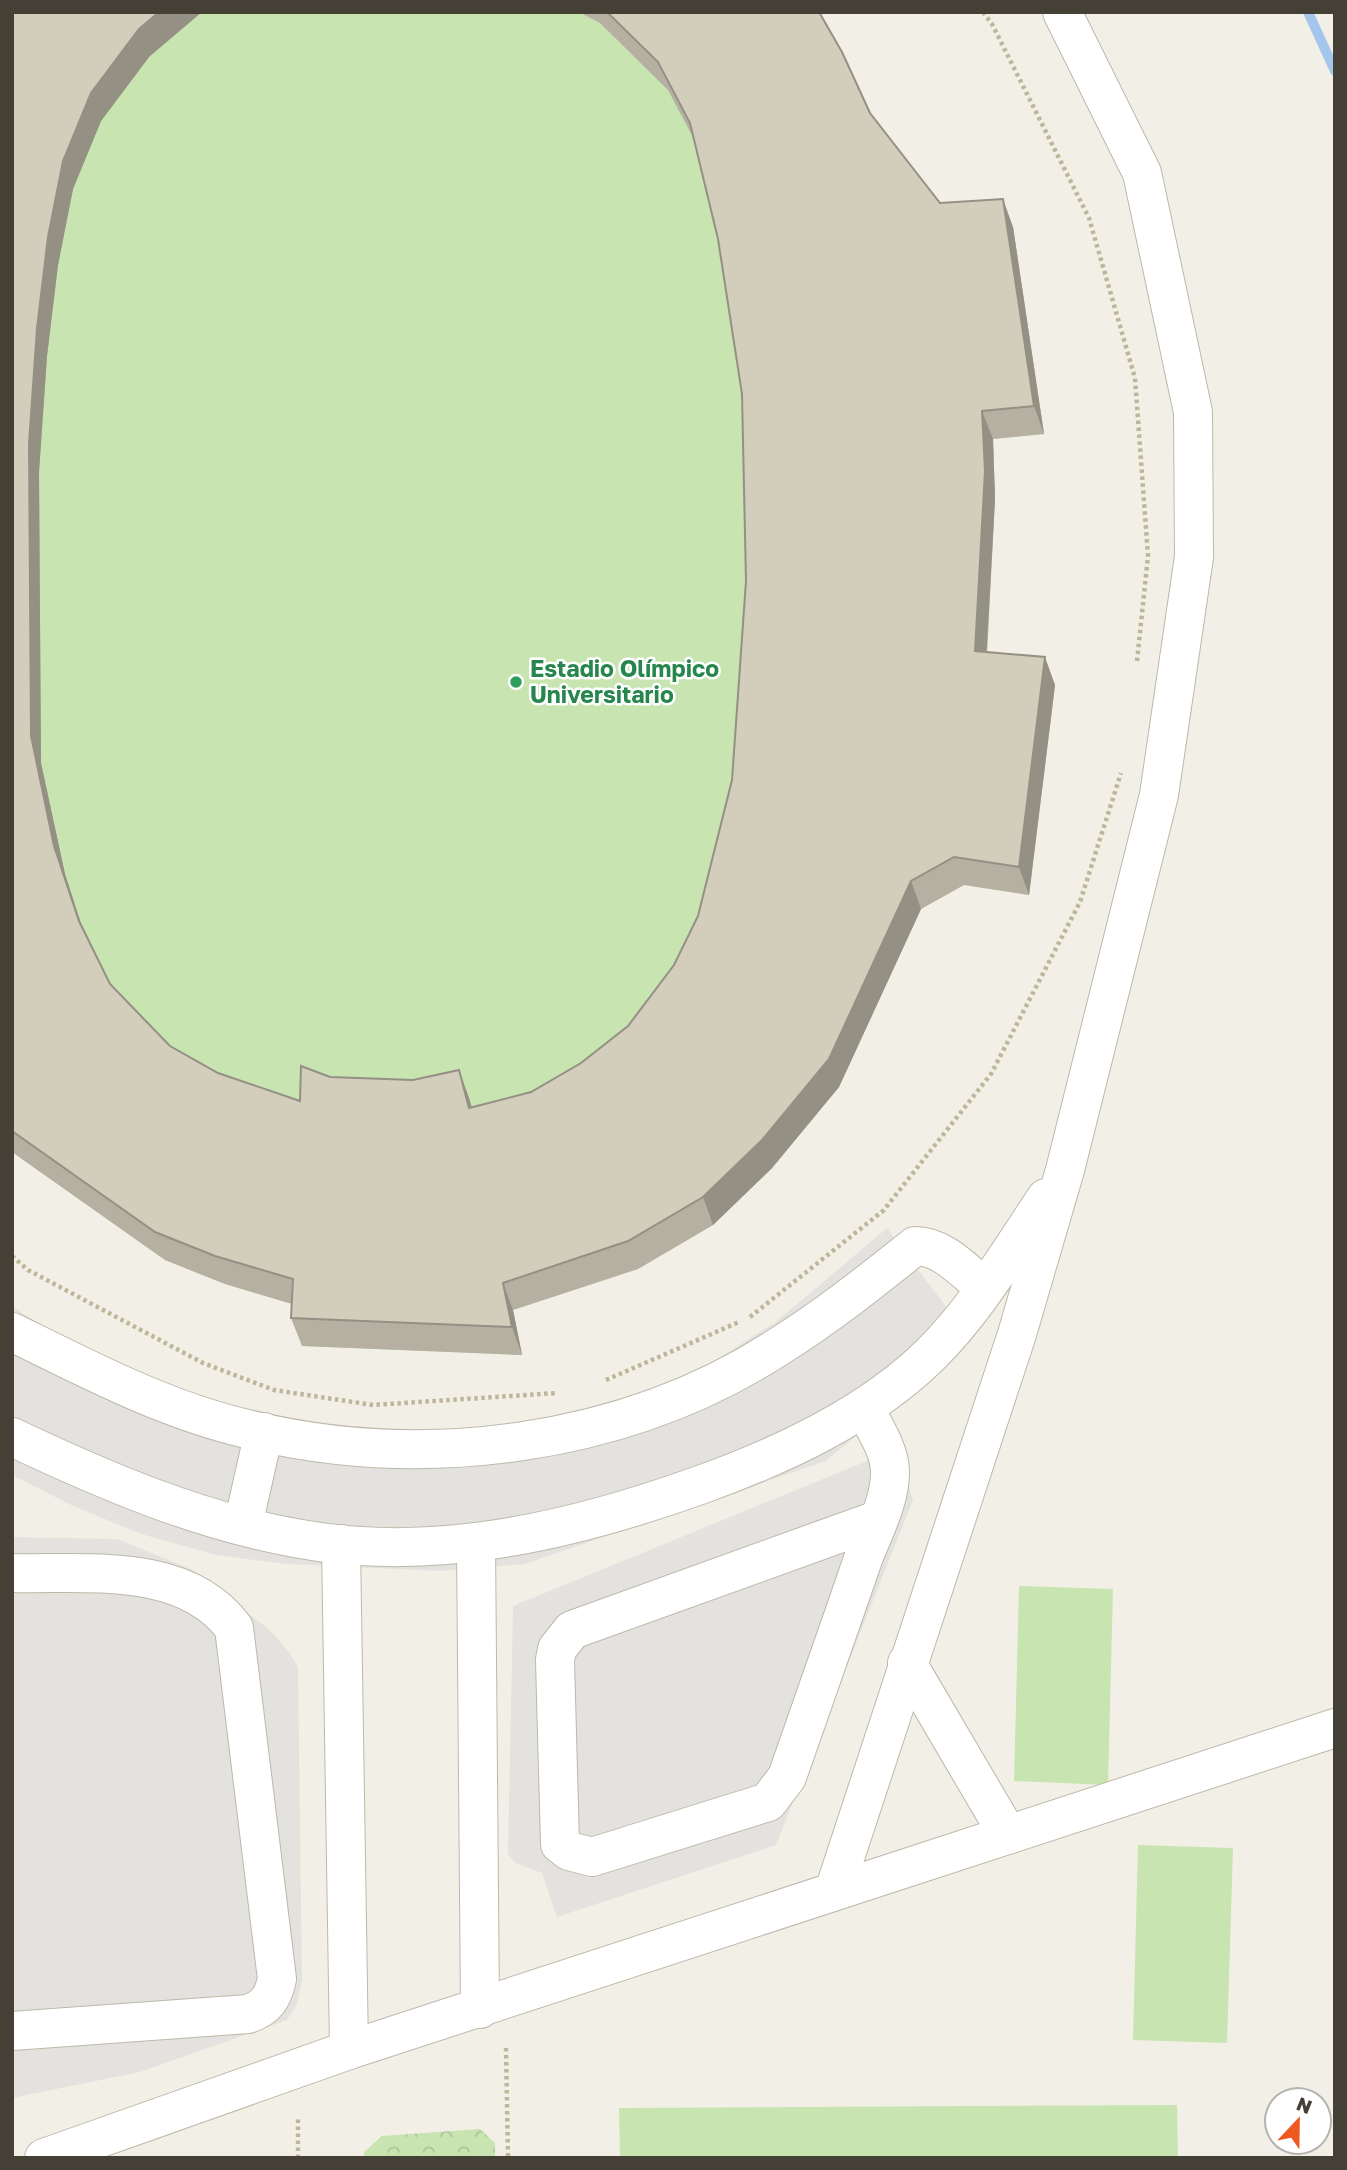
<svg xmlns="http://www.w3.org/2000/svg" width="1347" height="2170" viewBox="0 0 1347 2170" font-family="'Golos Text',sans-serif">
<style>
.park{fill:url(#park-crowns)}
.pitch{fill:#c7e4b1}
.parking{fill:#e3e2de}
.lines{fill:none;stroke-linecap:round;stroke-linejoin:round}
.stream{stroke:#a5c6ec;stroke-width:10}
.minor-casing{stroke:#bdb8a9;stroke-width:40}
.path{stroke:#beb69b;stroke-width:4.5;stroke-dasharray:3.5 3.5;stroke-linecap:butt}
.minor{stroke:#fff;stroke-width:38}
.wall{fill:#b5b0a2}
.shaded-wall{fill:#949084}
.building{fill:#d3cdbc;stroke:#949084;stroke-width:2}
.leisure-dot{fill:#2e9e5b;stroke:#fff;stroke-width:2.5}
.labels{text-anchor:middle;stroke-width:5;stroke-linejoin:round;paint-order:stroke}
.leisure-label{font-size:23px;font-weight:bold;fill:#27864d;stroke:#fff;text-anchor:start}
</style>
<defs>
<pattern id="park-crowns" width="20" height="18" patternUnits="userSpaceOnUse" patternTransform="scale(1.75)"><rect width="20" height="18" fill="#c7e4b1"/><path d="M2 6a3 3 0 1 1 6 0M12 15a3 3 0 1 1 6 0" fill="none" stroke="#acc599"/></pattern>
</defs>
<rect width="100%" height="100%" fill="#f2f0e6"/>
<!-- park -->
<path class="park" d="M480 2129 495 2143V2158H364V2152L382 2136Z"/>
<!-- pitch -->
<g class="pitch">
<path d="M12 12H814L880 141 950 231 1013 227 1044 434 993 439 995 499 986 679 1055 685 1029 895 964 885 921 909 839 1087 772 1168 713 1225 638 1269 513 1310 522 1355 302 1346 303 1307 225 1284 165 1260 12 1152Z"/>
<path d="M1019 1586 1113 1589 1108 1785 1014 1781Z"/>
<path d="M1138 1845 1233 1848 1227 2043 1133 2040Z"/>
<path d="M1177 2105 1178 2158H620L619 2108Z"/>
</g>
<!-- parking -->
<g class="parking">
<path d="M887 1228 971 1340 826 1461 525 1564 441 1571 286 1564 216 1555 141 1534 71 1505 12 1475V1306L87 1356 191 1402 313 1427 420 1436 525 1426 615 1403 689 1377 777 1321Z"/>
<path d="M896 1449 913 1500 776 1845 557 1917 542 1873 515 1863 508 1854 513 1606Z"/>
<path d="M12 1537 117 1539 193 1570 271 1631 289 1652 298 1667 302 1981 297 2004 287 2020 140 2072 12 2098Z"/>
</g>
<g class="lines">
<!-- stream -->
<path class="stream" d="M1308 12 1335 71"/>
<defs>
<g id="minor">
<path d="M12 1332C87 1369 165 1410 247 1429 424 1472 625 1446 778 1347 826 1317 870 1282 915 1246 943 1246 964 1271 985 1288"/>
<path d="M864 1407C873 1426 890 1450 890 1471 891 1499 873 1533 863 1559 838 1632 812 1705 787 1777L768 1802 592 1857 569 1851 560 1844 555 1660 557 1649 572 1630 877 1520"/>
<path d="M12 1437C103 1480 196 1520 295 1538 432 1564 572 1531 700 1485 781 1456 868 1416 930 1355 976 1310 1010 1251 1046 1198"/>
<path d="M243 1525 264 1432"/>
<path d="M476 1542 480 2009"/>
<path d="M341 1544 349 2050"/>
<path d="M12 1573C86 1575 185 1561 234 1628L277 1979C273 1998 266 2008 248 2014L12 2031"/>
<path d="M907 1663 1008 1835"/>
<path d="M834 1891 1017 1334 1065 1170 1159 795 1194 557 1193 412 1142 173 1062 12"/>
<path d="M44 2158 349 2050 1335 1728"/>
</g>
</defs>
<!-- minor casing -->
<use href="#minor" class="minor-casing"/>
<!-- path -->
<g class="path">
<path d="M983 12 992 24 1089 218 1135 378 1148 556 1137 661"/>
<path d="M12 1256 28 1270 203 1363 274 1390 373 1405 557 1393"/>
<path d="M750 1317 884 1210 991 1074 1080 902 1121 773"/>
<path d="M606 1380 739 1322"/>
<path d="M506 2048 508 2158"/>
<path d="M298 2158V2118"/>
</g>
<!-- minor -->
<use href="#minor" class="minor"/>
</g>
<!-- wall -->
<path class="wall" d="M12 12 149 57 101 121 73 189 58 265 47 356 39 472 41 763 65 874 82 927 110 984 170 1046 218 1073 300 1101 330 1077 413 1080 459 1070 472 1107 531 1092 581 1063 628 1026 674 965 698 916 732 780 746 581 742 394 718 239 694 139 668 90 600 23 579 12H819L870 113 940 203 1013 227 1044 434 993 439 995 499 987 652 1055 685 1029 895 964 885 921 909 839 1087 772 1168 713 1225 638 1269 513 1310 522 1355 302 1346 291 1318 292 1304 225 1284 165 1260 12 1152Z"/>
<!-- shaded-wall -->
<g class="shaded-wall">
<path d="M159 12H202L149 57 101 121 73 189 58 265 47 356 39 472 41 763 65 874 89 949 54 846 31 736 29 444 37 328 48 237 63 161 91 93 139 29Z"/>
<path d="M1003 199 1013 227 1044 434 1034 406Z"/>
<path d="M982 411 993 439 995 499 985 679 975 651Z"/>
<path d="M1045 657 1055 685 1029 895 1019 867Z"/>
<path d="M911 881 921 909 839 1087 772 1168 713 1225 703 1197Z"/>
<path d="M459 1070 469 1098 479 1136 469 1108Z"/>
<path d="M503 1283 513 1310 522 1355 512 1327Z"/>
</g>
<!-- building -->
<path class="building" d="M12 12H159L139 29 91 93 63 161 48 237 37 328 29 444 31 736 54 846 79 921 110 984 170 1046 218 1073 300 1101 301 1066 330 1077 413 1080 459 1070 469 1108 531 1092 581 1063 628 1026 674 965 698 916 732 780 746 581 742 394 718 239 690 123 658 62 607 12H819L842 52 870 113 940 203 1003 199 1034 406 982 411 985 471 975 651 1045 657 1019 867 954 857 911 881 829 1059 762 1140 703 1197 628 1241 503 1283 512 1327 291 1318 293 1279 215 1256 155 1232 12 1131Z"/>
<!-- markers -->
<circle class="leisure-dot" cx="516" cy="682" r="7"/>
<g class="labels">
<!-- leisure labels -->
<g class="leisure-label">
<text x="530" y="677">Estadio Olímpico<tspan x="530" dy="26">Universitario</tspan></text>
</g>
</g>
<!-- border -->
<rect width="1347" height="2170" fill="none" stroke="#444036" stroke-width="28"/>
<!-- north arrow -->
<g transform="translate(1298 2121) rotate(22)"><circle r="33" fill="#ffffff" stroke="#b4b3af" stroke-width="2"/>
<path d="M0-5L12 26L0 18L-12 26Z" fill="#ee5821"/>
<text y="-10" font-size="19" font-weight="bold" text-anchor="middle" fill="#444036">N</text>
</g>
</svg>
